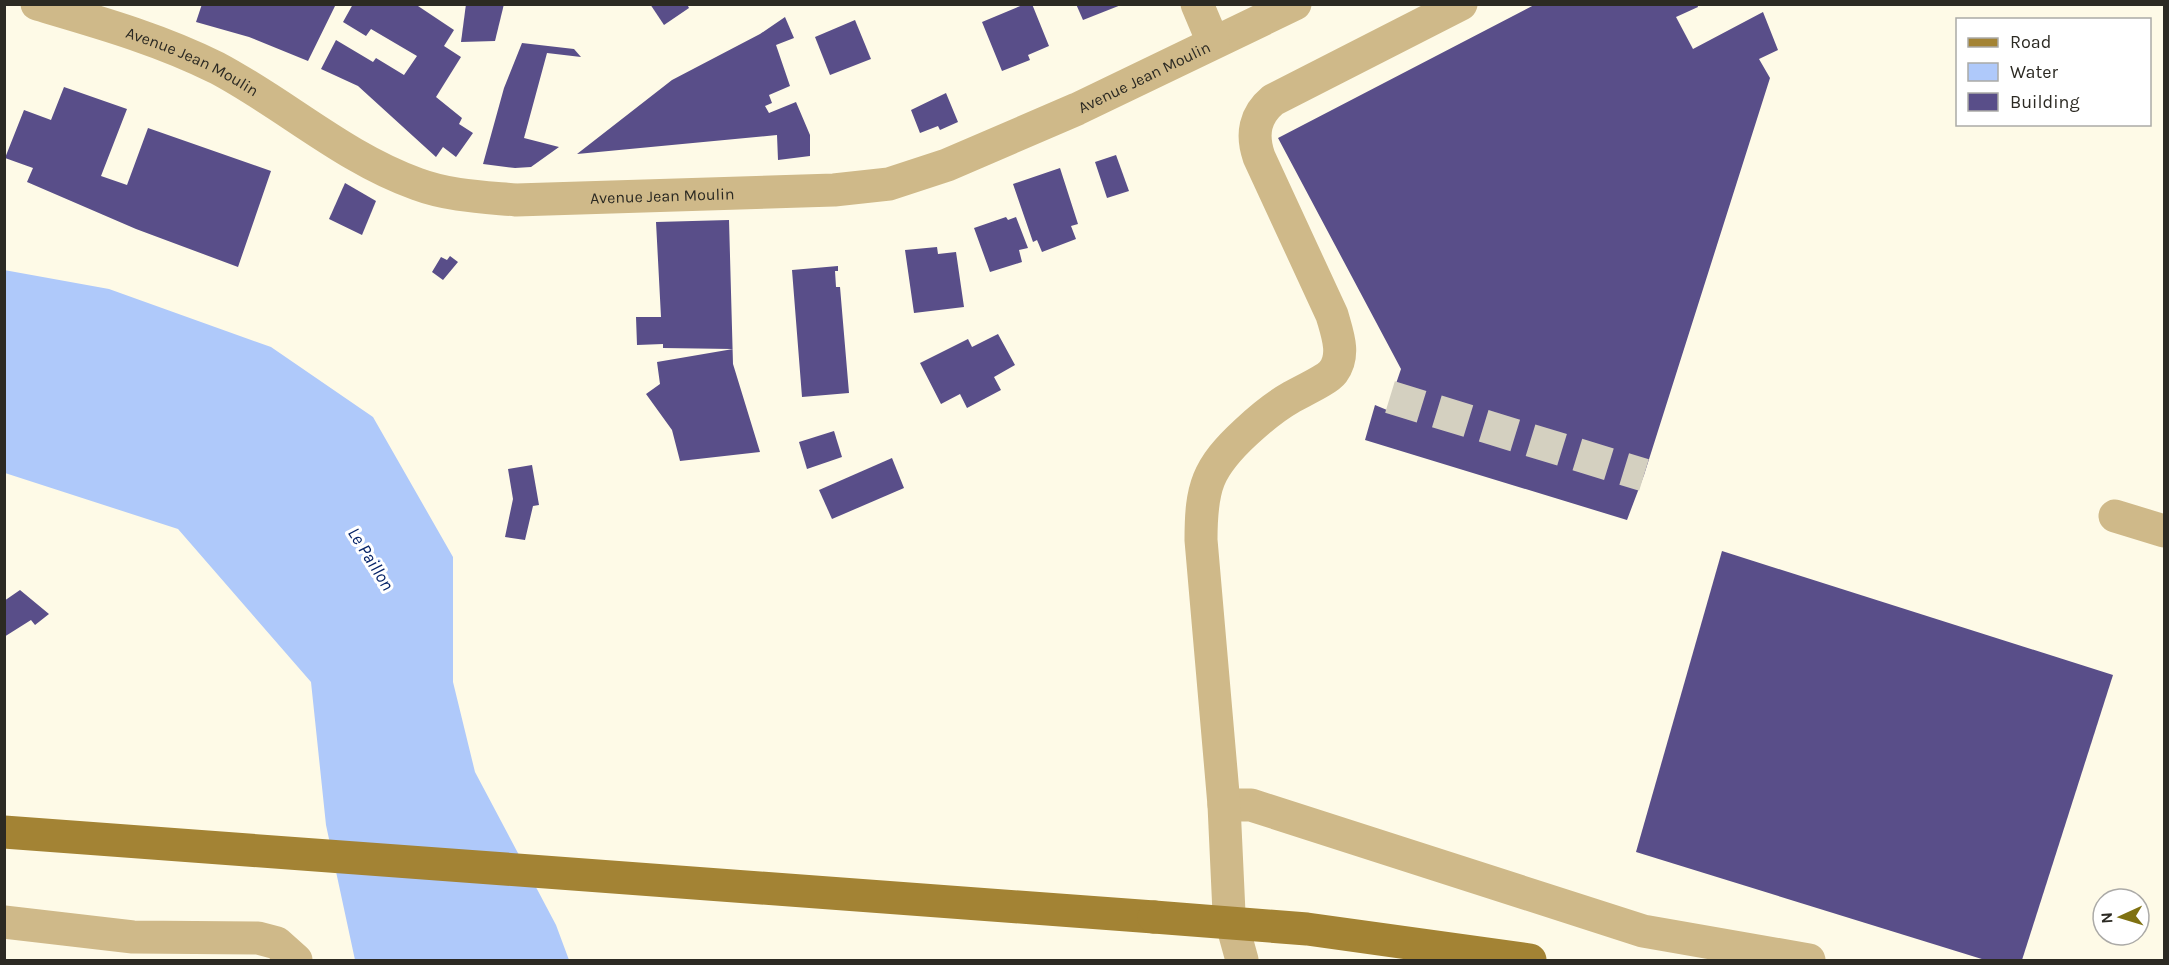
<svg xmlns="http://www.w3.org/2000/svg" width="2169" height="965" viewBox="0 0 2169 965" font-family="Karla,sans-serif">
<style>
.water{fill:#afc9fa}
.building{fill:#594e89}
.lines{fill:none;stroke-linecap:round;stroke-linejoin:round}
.minor-tunnel{stroke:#d4d0c0;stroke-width:33;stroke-dasharray:33 16;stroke-linecap:butt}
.minor{stroke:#cfb989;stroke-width:33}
.major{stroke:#a38334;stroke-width:33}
.major-bridge{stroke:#a38334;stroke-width:33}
.labels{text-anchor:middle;stroke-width:6;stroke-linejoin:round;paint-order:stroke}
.street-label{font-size:16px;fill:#2c2a23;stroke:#fff}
.water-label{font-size:18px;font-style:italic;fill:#072468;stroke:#fff}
</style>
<rect width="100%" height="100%" fill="#fefae7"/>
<!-- water -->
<path class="water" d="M4 270 109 289 271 347 373 417 453 557V682L475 772 556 925 569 960H355L326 825 311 682 178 529 5 473Z"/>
<!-- building -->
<g class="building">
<path d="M202 4H336L308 61 249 37 196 22Z"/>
<path d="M353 4H415L454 30 444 46 461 57 436 97 462 118 459 124 473 133 456 157 443 147 436 157 358 86 321 69 336 40 373 62 376 58 404 75 417 56 371 29 366 36 343 22Z"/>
<path d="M466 4H504L495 41 461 42Z"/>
<path d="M650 4H687L689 8 664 25Z"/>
<path d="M1025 4H1032L1049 46 1028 55 1030 60 1002 71 982 22Z"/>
<path d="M1076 4H1121V5L1083 20Z"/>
<path d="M1536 4H1697L1698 7 1676 17 1693 49 1763 12 1778 50 1759 59 1770 78 1644 475 1627 520 1365 440 1375 405 1387 410 1401 369 1278 138Z"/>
<path d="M785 17 794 38 776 45 790 86 769 95 772 103 765 106 769 113 796 102 810 135V156L778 160 777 135 577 154 672 80 760 34Z"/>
<path d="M855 20 871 59 830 75 815 37Z"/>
<path d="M522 43 574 49 581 57 547 53 524 138 559 147 531 167 515 168 483 164 504 88Z"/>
<path d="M64 87 127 109 101 176 127 185 148 128 271 171 238 267 136 229 27 182 33 168 5 158 24 110 51 120Z"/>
<path d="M946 93 958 122 940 130 938 126 920 133 911 110Z"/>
<path d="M1116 155 1129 191 1107 198 1095 162Z"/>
<path d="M1060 168 1078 224 1071 226 1076 239 1042 252 1037 240 1033 242 1013 184Z"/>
<path d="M345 183 376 201 362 235 329 219Z"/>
<path d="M1006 217 1008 220 1016 217 1028 248 1019 250 1022 262 990 272 974 228Z"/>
<path d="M729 220 733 364 760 452 680 461 672 430 646 394 660 384 657 362 733 349 663 348V344L637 345 636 317H661L656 222Z"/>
<path d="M937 247 938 254 956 252 964 307 914 313 905 250Z"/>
<path d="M450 256 458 262 443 280 432 272 441 257 447 260Z"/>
<path d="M838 266V271H835L836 287H840L849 393 802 397 792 270Z"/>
<path d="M998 334 1015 365 994 377 1001 390 967 408 960 394 941 404 920 363 968 339 972 347Z"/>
<path d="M834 431 842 457 807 469 799 442Z"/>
<path d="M892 458 904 488 832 519 819 490Z"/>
<path d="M532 465 539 505 533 506 525 540 505 537 513 499 508 469Z"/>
<path d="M1722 551 2113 675 2022 960H1985L1636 852Z"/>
<path d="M20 590 49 614 35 625 31 620 4 637V601Z"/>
</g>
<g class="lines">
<!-- minor-tunnel -->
<path class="minor-tunnel" d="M1390 397 1644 475"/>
<!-- minor -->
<g class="minor">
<path id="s1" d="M37 4C98 22 159 39 217 68 285 104 344 158 417 184 449 196 483 197 516 200L834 190 889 184 947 165 1077 109 1295 4"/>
<path d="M1197 4 1213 42"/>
<path d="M2115 516 2164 531"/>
<path d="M1224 805H1251L1643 931 1809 960"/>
<path d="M4 922 133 937 258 938 277 943 296 960"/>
<path d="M1242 960 1229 913 1224 805 1201 540C1201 487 1207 468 1246 432 1260 419 1274 407 1290 398 1300 392 1327 380 1333 372 1346 355 1337 333 1332 315L1259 157C1251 134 1255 115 1273 100L1461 4"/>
</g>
<!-- major -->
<path class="major" d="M4 832 1154 917"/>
<!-- major-bridge -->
<path class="major-bridge" d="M1154 917 1307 929 1530 960"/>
</g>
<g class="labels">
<!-- street labels -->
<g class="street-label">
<text dy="6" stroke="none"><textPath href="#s1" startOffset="166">Avenue Jean Moulin</textPath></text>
<text dy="6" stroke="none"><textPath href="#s1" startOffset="1174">Avenue Jean Moulin</textPath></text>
<text dy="6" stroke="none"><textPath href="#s1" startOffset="670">Avenue Jean Moulin</textPath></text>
</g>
<!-- water labels -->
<g class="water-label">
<text transform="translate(371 559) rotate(58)" y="6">Le Paillon</text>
</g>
</g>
<!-- border -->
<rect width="2169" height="965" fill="none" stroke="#2c2a23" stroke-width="12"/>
<!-- legend -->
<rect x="1956" y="18" width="195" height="108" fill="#ffffff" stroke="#abaaa7" stroke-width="1.5"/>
<rect x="1968" y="38" width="30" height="9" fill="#a38334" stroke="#abaaa7" stroke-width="1.5"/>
<text x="2010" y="48" font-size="18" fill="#2c2a23">Road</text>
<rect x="1968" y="63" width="30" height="18" fill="#afc9fa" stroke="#abaaa7" stroke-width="1.5"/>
<text x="2010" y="78" font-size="18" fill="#2c2a23">Water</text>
<rect x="1968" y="93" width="30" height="18" fill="#594e89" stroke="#abaaa7" stroke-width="1.5"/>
<text x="2010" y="108" font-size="18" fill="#2c2a23">Building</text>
<!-- north arrow -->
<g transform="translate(2121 917) rotate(266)"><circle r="28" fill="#ffffff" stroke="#abaaa7" stroke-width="1.5"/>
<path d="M0-4.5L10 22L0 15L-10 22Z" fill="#7f7111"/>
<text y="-9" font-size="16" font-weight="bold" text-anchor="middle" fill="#2c2a23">N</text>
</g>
</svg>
